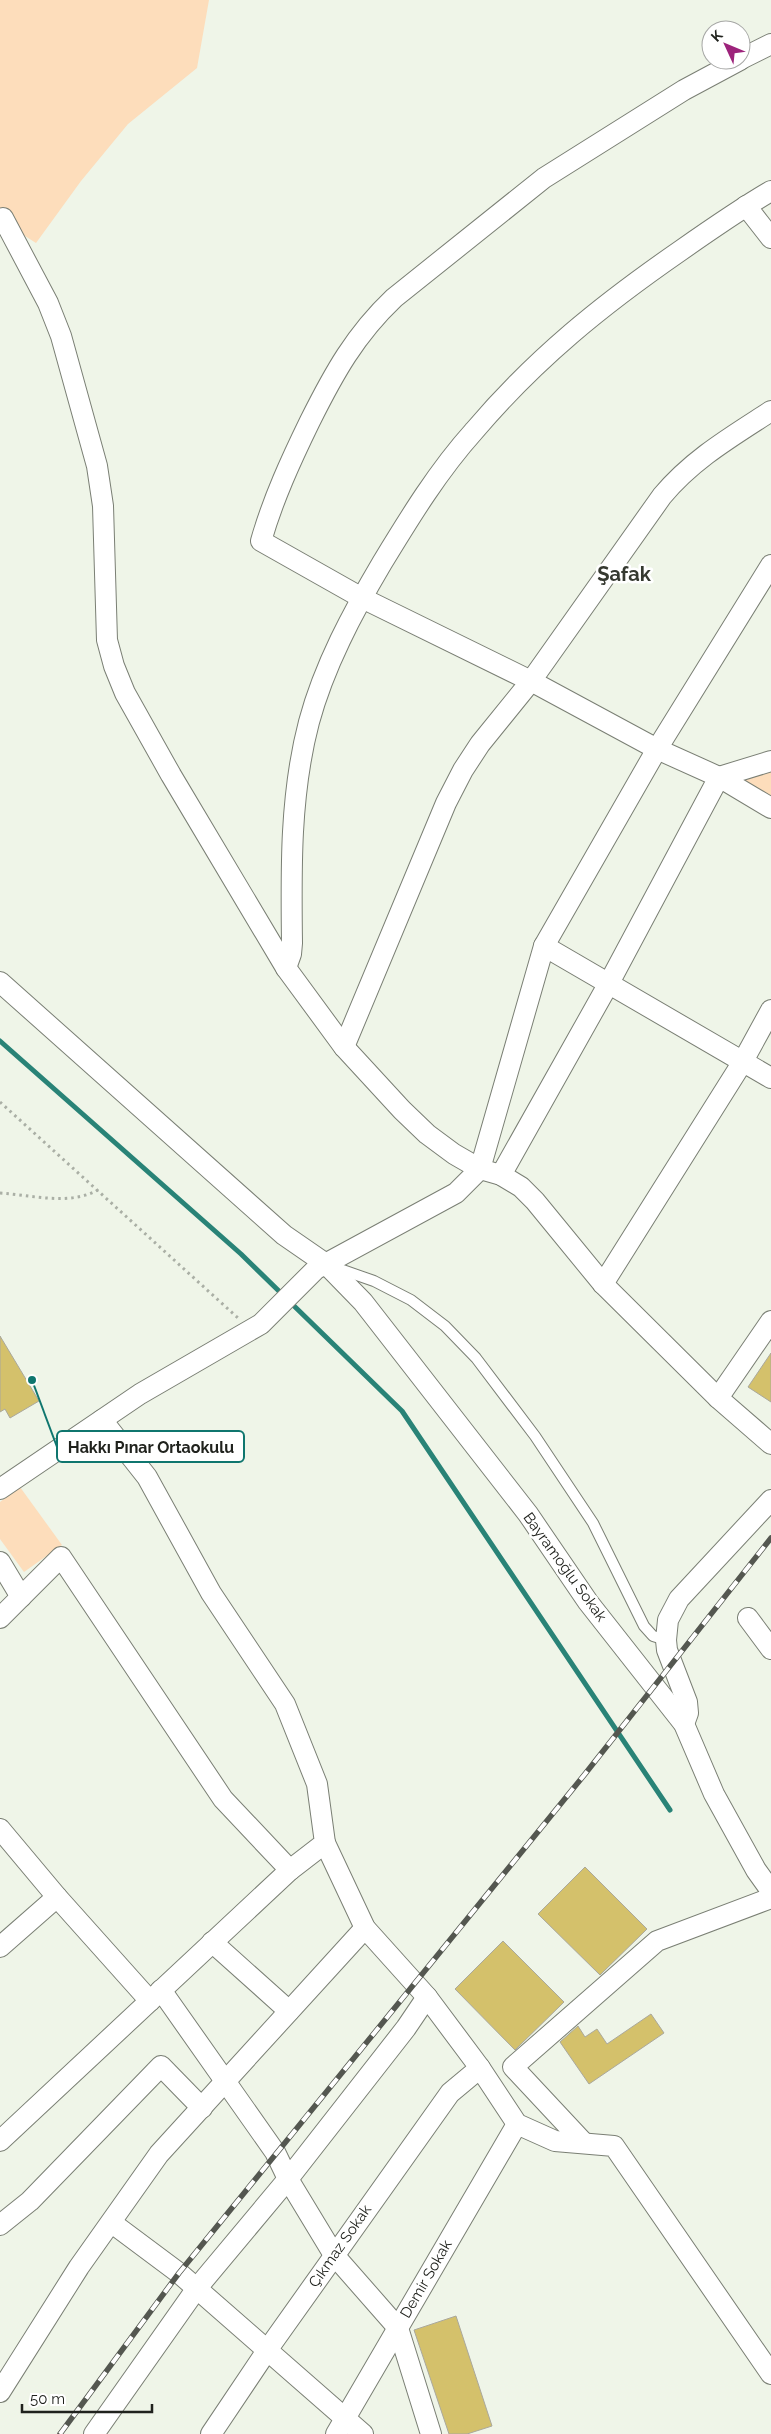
<svg xmlns="http://www.w3.org/2000/svg" width="771" height="2434" viewBox="0 0 771 2434" font-family="Raleway,sans-serif">
<style>
.green{fill:#fdddbb}
.lines{fill:none;stroke-linecap:round;stroke-linejoin:round}
.stream{stroke:#298377;stroke-width:5}
.building{fill:#d4c16b;stroke:#aaa89c}
.lane-casing{stroke:#7a7f74;stroke-width:12}
.street-casing{stroke:#7a7f74;stroke-width:22}
.path{stroke:#aaafa5;stroke-width:3;stroke-dasharray:2.5 4;stroke-linecap:butt}
.lane{stroke:#fff;stroke-width:10}
.street{stroke:#fff;stroke-width:20}
.rail-casing{stroke:#545750;stroke-width:5.5}
.rail{stroke:#fff;stroke-width:4;stroke-dasharray:11;stroke-linecap:butt}
.labels{text-anchor:middle;stroke-width:5;stroke-linejoin:round;paint-order:stroke}
.street-label{font-size:15px;fill:#20221d;stroke:#fff}
.district-label{font-size:20px;font-weight:bold;fill:#353930;stroke:#fff}
.leader{fill:none;stroke:#0f766e;stroke-width:2}
.callout-dot{fill:#0f766e;stroke:#fff;stroke-width:2}
.callout{fill:#fff;stroke:#0f766e;stroke-width:2}
.callout-label{font-size:16px;text-anchor:middle;font-weight:bold;fill:#20221d}
</style>
<rect width="100%" height="100%" fill="#eff5e8"/>
<!-- green -->
<g class="green">
<path d="M0 0H209L197 68 128 124 81 181 36 243 0 220Z"/>
<path d="M771 766V799L742 782 743 775Z"/>
<path d="M20 1487 62 1545 24 1572 0 1539V1502Z"/>
</g>
<g class="lines">
<!-- stream -->
<g class="stream">
<path d="M0 1041 241 1254 284 1296"/>
<path d="M290 1302 402 1411 670 1810"/>
</g>
</g>
<!-- building -->
<g class="building">
<path d="M0 1336 39 1401 10 1418 5 1409 0 1412Z"/>
<path d="M771 1353V1402L748 1387Z"/>
<path d="M585 1867 647 1929 600 1975 538 1914Z"/>
<path d="M503 1941 564 2002 515 2050 455 1989Z"/>
<path d="M651 2014 664 2033 589 2084 560 2042 578 2026 585 2037 597 2029 607 2044Z"/>
<path d="M456 2316 492 2426 467 2434H449L414 2330Z"/>
</g>
<g class="lines">
<defs>
<path id="lane" d="M334 1267 374 1281 411 1300 445 1326 476 1358 535 1436 593 1523 644 1626 653 1636 666 1640"/>
<g id="street">
<path d="M741 59 771 44"/>
<path d="M740 60 684 90 544 178 394 298C355 335 334 373 310 421 291 460 273 499 261 541L362 598 531 681 657 749 719 777 771 808"/>
<path d="M746 206 771 238"/>
<path d="M3 218 48 303 61 336 97 466 103 506 107 640 114 666 125 693 171 775 286 968 344 1047 402 1110 427 1134 454 1154 480 1169 501 1175 521 1187 535 1201 603 1284 718 1398 771 1444"/>
<path d="M544 946 771 1078"/>
<path d="M286 968 291 954 292 943C291 869 290 794 309 722 324 666 353 612 382 563 410 517 438 471 474 431 536 358 602 305 680 251 710 230 740 209 771 191"/>
<path d="M0 982 284 1235 326 1264 363 1302 528 1514 588 1602 684 1724 714 1794 756 1870 771 1891"/>
<path d="M344 1047 446 803 463 770 480 744 531 681 662 496C693 459 731 437 771 411"/>
<path d="M501 1175 609 983 719 777 771 761"/>
<path d="M603 1284 742 1063 771 1010"/>
<path d="M718 1398 771 1321"/>
<path d="M102 1420 147 1477 211 1593 285 1704 317 1784 325 1843 290 1870"/>
<path d="M0 1489 140 1394 261 1324 316 1269 456 1193 480 1169 544 946 657 749 771 565"/>
<path d="M0 1562 21 1597"/>
<path d="M0 1618 61 1557 223 1799 290 1870 0 2141"/>
<path d="M748 1618 771 1649"/>
<path d="M684 1724 688 1713 687 1702 667 1650 666 1640 668 1620 679 1599 771 1500"/>
<path d="M0 1829 57 1897 150 2001"/>
<path d="M325 1843 365 1928 427 1997 480 2068 517 2124 555 2141 614 2146 771 2374"/>
<path d="M212 1942 289 2011"/>
<path d="M0 1947 57 1897"/>
<path d="M161 1990 275 2152 288 2179 334 2255 398 2328 431 2434"/>
<path d="M584 2143 513 2067 657 1941 771 1898"/>
<path d="M112 2223 179 2273 363 2434"/>
<path d="M0 2225 30 2201 161 2066 202 2108"/>
<path d="M0 2392 79 2267 159 2154 365 1928"/>
<path d="M94 2434 197 2288 288 2179 406 2028 427 1997"/>
<path d="M211 2434 268 2349 450 2093 480 2068"/>
<path d="M336 2434 517 2124"/>
</g>
</defs>
<!-- lane casing -->
<use href="#lane" class="lane-casing"/>
<!-- street casing -->
<use href="#street" class="street-casing"/>
<!-- path -->
<g class="path">
<path d="M0 1102 238 1318"/>
<path d="M0 1193C32 1195 68 1206 98 1190"/>
</g>
<!-- lane -->
<use href="#lane" class="lane"/>
<!-- street -->
<use href="#street" class="street"/>
<defs>
<path id="rail" d="M60 2434 179 2273 585 1774 771 1538"/>
</defs>
<!-- rail casing -->
<use href="#rail" class="rail-casing"/>
<!-- rail -->
<use href="#rail" class="rail"/>
</g>
<g class="labels">
<!-- street labels -->
<g class="street-label">
<text transform="translate(565 1567) rotate(54)" y="5">Bayramoğlu Sokak</text>
<text transform="translate(340 2246) rotate(-55)" y="5">Çıkmaz Sokak</text>
<text transform="translate(426 2279) rotate(-60)" y="5">Demir Sokak</text>
</g>
<!-- district labels -->
<g class="district-label">
<text x="624" y="581">Şafak</text>
</g>
</g>
<!-- callouts -->
<path class="leader" d="M32 1380L57 1447"/>
<circle class="callout-dot" cx="32" cy="1380" r="5"/>
<rect class="callout" x="57" y="1431" width="187" height="31" rx="5"/>
<g class="callout-label">
<text x="151" y="1453">Hakkı Pınar Ortaokulu</text>
</g>
<!-- north arrow -->
<g transform="translate(726 45) rotate(314)"><circle r="24" fill="#ffffff" stroke="#a6a7a5"/>
<path d="M0-4L9 19L0 12L-9 19Z" fill="#9d237b"/>
<text y="-8" font-size="14" font-weight="bold" text-anchor="middle" fill="#20221d">K</text>
</g>
<!-- scale -->
<path d="M22 2404v8h130v-8" fill="none" stroke="#20221d" stroke-width="2.5"/>
<text x="30" y="2404" font-size="15" fill="#20221d" stroke="#ffffff" stroke-width="4" paint-order="stroke">50 m</text>
</svg>
